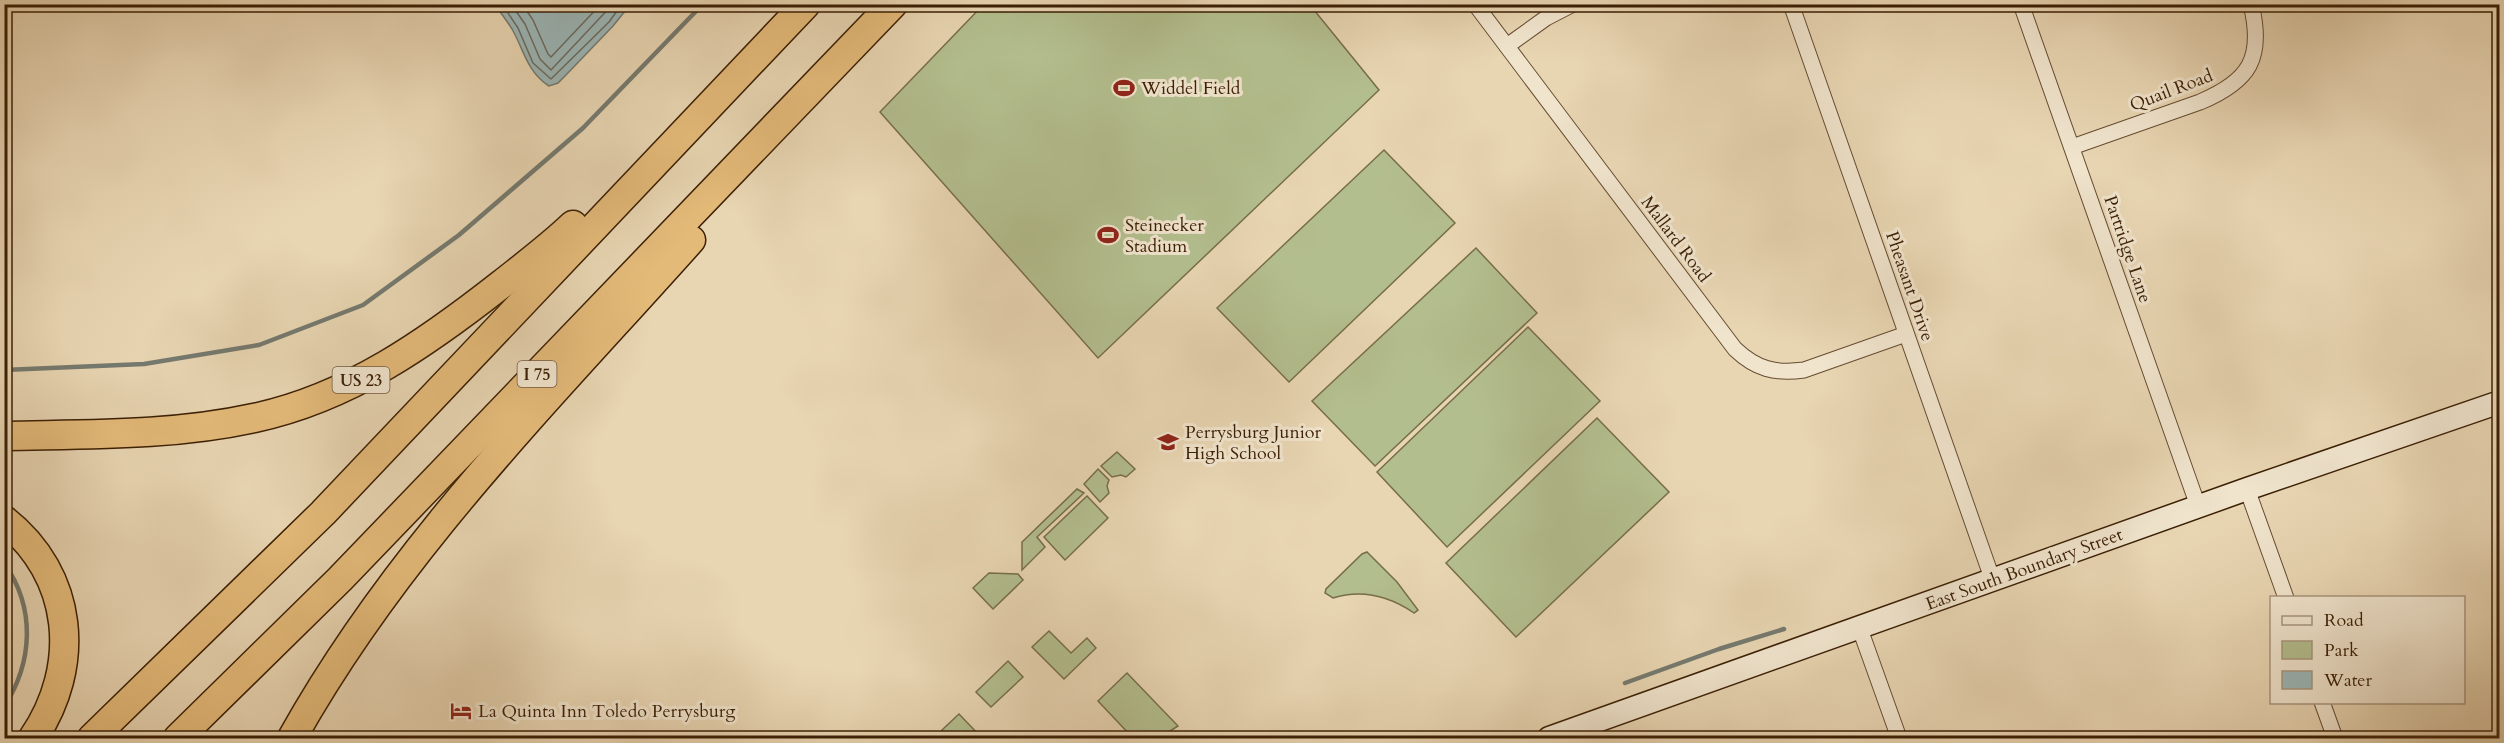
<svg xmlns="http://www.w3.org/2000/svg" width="2504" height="743" viewBox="0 0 2504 743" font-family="Cardo,serif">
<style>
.green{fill:#b3be8e;stroke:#776e49;stroke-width:1.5}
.water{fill:#9bb6b7;stroke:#757a6f;stroke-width:1.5}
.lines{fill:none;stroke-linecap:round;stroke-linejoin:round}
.shore{stroke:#6b6a5e;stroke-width:1.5}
.stream{stroke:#757a6f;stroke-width:4.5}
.street-casing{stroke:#664c30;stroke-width:17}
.secondary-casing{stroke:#3b1f04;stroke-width:25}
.highway-casing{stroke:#3b1f04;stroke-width:31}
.street{stroke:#f0e4cd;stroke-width:15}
.secondary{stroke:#f0e4cd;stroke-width:22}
.highway{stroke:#e4ba79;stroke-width:28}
.labels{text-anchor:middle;stroke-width:6;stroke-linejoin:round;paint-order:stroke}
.shield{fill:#f0e4cd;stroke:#715a40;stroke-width:1.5}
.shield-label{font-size:16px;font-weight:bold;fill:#3b1f04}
.poi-label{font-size:18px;fill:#3b1f04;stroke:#f0e4cd;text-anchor:start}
.street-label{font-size:18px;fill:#3b1f04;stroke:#f0e4cd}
</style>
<rect width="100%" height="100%" fill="#e8d5b2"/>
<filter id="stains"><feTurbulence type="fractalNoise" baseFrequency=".00333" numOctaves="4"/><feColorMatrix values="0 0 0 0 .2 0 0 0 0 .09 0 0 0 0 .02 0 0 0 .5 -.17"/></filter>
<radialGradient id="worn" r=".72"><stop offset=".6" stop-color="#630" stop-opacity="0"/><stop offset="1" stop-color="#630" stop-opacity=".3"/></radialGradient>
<!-- green -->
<g class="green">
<path d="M984 4 1310 5 1379 90 1098 358 880 112Z"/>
<path d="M1384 150 1455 223 1289 382 1217 308Z"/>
<path d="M1476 248 1537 313 1375 466 1312 401Z"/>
<path d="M1528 327 1600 401 1447 547 1377 472Z"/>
<path d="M1597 418 1669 492 1516 637 1446 563Z"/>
<path d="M1117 452 1135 469 1126 477 1121 475 1112 477 1101 466Z"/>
<path d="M1098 469 1109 480 1107 486 1109 493 1100 502 1084 484Z"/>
<path d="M1077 489 1084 493 1037 537 1045 547 1022 570V542Z"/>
<path d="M1087 496 1108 518 1065 560 1044 537Z"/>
<path d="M1367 552 1397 582 1418 610 1414 613C1389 596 1362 589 1333 598L1325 593 1326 589 1362 554Z"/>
<path d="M989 573 1018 574 1023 580 993 609 973 588Z"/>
<path d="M1049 631 1071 653 1087 638 1096 648 1064 679 1032 647Z"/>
<path d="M1008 661 1023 677 991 707 976 692Z"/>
<path d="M1127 673 1178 726 1159 738H1133L1098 701Z"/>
<path d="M959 714 982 738H950L942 730Z"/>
</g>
<!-- water -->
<path class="water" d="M495 5H630L613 26 565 76 558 83 549 86C527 72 524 50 512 29 507 21 501 13 495 5Z"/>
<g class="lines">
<!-- shore -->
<g class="shore">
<path d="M502 4 518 28 533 63 551 79 609 22 622 4"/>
<path d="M511 4 525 24 540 59 551 70 613 4"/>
<path d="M522 4 533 20 548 54 551 57 601 4"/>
</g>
<!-- stream -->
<g class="stream">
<path d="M4 370 144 364 259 345 363 305 459 235 583 128 703 4"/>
<path d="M4 563C36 608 33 662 4 707"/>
<path d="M1625 683 1719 649 1784 629"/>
</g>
<defs>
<g id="street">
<path d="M1475 4 1735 349C1756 369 1775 374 1804 370L1906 334"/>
<path d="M1791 4 1993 581"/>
<path d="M2021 4 2198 506"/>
<path d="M1507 46 1546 18 1573 4"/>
<path d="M2072 147 2200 102C2250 81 2264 58 2251 4"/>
<path d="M2247 489 2286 598"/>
<path d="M1860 629 1899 738"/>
<path d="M2322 702 2335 738"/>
</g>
<path id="secondary" d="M1549 738 2247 489 2500 402"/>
<g id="highway">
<path d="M4 436C87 434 172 436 254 418 349 398 428 342 503 283 527 264 551 246 573 225"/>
<path d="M4 520C74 575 82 666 33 738"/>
<path d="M92 738 323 513 806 4"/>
<path d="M178 738 340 579 893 4"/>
<path d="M292 738C396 551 549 399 691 240"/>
</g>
</defs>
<!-- street casing -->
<use href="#street" class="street-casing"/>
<!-- secondary casing -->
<use href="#secondary" class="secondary-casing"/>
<!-- highway casing -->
<use href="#highway" class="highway-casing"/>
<!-- street -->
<use href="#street" class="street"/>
<!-- secondary -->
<use href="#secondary" class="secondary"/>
<!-- highway -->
<use href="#highway" class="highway"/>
</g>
<!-- icons -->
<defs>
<symbol id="stadium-bare" viewBox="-9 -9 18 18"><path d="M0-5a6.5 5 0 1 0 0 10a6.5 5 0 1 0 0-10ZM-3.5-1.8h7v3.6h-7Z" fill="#8f2418" stroke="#f0e4cd" stroke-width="2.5" paint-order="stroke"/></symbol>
<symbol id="school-bare" viewBox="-9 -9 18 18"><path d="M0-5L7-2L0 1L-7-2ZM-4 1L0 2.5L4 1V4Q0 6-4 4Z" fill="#8f2418" stroke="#f0e4cd" stroke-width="2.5" paint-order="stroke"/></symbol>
<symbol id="hotel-bare" viewBox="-9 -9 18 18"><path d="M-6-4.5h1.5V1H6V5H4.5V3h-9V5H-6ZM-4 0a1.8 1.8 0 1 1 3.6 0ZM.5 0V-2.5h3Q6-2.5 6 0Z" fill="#8f2418" stroke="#f0e4cd" stroke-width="2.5" paint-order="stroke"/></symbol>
</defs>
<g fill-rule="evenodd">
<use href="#stadium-bare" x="1109" y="73" width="30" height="30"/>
<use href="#stadium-bare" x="1093" y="220" width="30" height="30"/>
<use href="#school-bare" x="1153" y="427" width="30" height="30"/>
<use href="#hotel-bare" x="446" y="696" width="30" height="30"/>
</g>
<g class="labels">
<!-- shield labels -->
<g class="shield">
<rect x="517.5" y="361" width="39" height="26" rx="4.5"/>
<rect x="332.5" y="367" width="57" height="26" rx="4.5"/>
</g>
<g class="shield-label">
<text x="537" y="380">I 75</text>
<text x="361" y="386">US 23</text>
</g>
<!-- poi labels -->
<g class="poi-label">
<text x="1141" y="94">Widdel Field</text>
<text x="1125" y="231">Steinecker<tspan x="1125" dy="21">Stadium</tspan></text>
<text x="1185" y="438">Perrysburg Junior<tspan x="1185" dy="21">High School</tspan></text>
<text x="478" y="717">La Quinta Inn Toledo Perrysburg</text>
</g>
<!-- street labels -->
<g class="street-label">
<text transform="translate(2171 90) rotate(-21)" y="6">Quail Road</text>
<text transform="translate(1676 239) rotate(53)" y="6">Mallard Road</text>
<text transform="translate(2128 249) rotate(71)" y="6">Partridge Lane</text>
<text transform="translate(1910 286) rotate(71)" y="6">Pheasant Drive</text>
<text transform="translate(2024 569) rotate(-20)" y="6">East South Boundary Street</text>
</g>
</g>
<!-- margin -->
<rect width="2504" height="743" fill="none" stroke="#e8d5b2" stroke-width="24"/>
<rect x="6" y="6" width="2492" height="731" fill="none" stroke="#3b1f04" stroke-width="3"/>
<rect x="12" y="12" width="2480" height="719" fill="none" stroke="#3b1f04" stroke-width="1.5"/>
<!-- legend -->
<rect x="2270" y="596" width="195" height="108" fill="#f0e4cd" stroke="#a8957d" stroke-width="1.5"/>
<rect x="2282" y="616" width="30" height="9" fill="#f0e4cd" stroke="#a8957d" stroke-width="1.5"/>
<text x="2324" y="626" font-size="18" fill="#3b1f04">Road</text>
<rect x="2282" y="641" width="30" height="18" fill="#b3be8e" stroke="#a8957d" stroke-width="1.5"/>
<text x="2324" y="656" font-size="18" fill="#3b1f04">Park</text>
<rect x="2282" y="671" width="30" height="18" fill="#9bb6b7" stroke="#a8957d" stroke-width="1.5"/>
<text x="2324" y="686" font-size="18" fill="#3b1f04">Water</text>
<rect width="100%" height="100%" filter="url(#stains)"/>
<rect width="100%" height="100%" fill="url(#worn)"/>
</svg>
